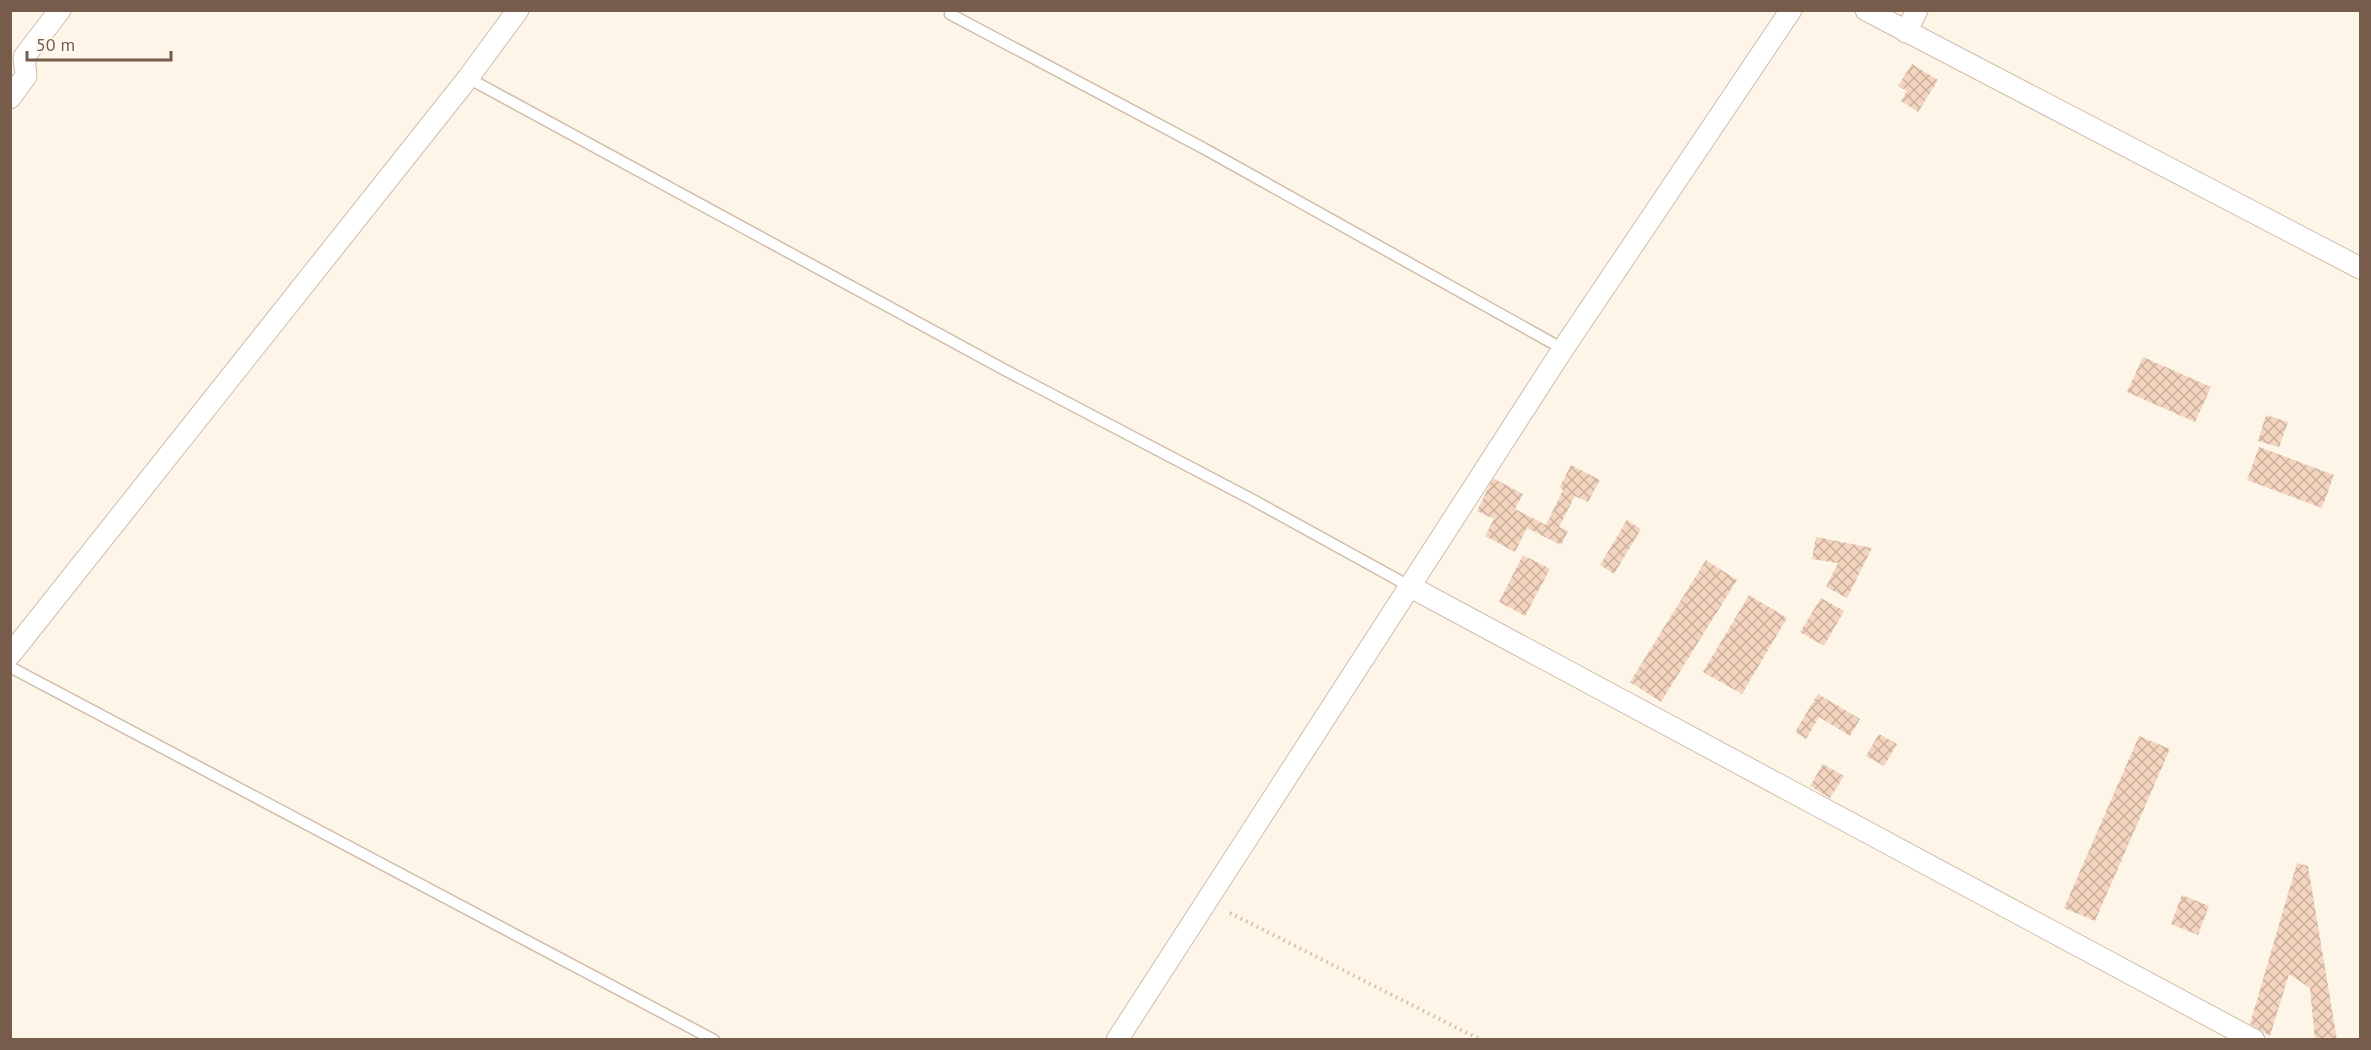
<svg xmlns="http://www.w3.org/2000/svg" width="2371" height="1050" viewBox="0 0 2371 1050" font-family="'PT Sans',sans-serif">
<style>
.building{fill:url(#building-cross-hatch)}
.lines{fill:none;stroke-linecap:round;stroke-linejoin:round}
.service-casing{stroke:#cfbdad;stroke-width:13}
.minor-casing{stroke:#cfbdad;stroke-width:23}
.path{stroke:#d8b8a2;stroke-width:4;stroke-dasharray:1.5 4.5;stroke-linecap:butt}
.service{stroke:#fff;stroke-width:10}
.minor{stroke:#fff;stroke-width:21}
</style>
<defs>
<pattern id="building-cross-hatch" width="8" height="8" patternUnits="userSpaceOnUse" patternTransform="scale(1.5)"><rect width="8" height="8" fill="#f3d5bf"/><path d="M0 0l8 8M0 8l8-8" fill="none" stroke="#cab09d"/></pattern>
</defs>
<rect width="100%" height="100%" fill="#fdf5e8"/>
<!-- building -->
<g class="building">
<path d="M1912 64 1938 80 1918 112 1901 101 1907 91 1898 86Z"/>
<path d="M2143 357 2211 387 2195 422 2127 392Z"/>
<path d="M2266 415 2288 422 2279 447 2258 441Z"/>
<path d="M2259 447 2334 475 2322 508 2247 480Z"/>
<path d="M1571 465 1600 480 1588 502 1575 496 1559 527 1568 531 1561 545 1527 528 1515 552 1485 536 1494 519 1477 511 1493 478 1523 494 1515 509 1546 525 1563 490 1560 487Z"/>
<path d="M1627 520 1641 529 1614 574 1600 565Z"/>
<path d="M1816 537 1872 548 1847 598 1826 587 1838 563 1812 559Z"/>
<path d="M1523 555 1550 569 1525 616 1499 602Z"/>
<path d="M1706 560 1737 580 1661 702 1630 682Z"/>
<path d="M1749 595 1787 618 1742 694 1703 672Z"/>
<path d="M1821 598 1844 611 1824 646 1800 632Z"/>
<path d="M1818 694 1860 719 1850 736 1819 717 1806 739 1795 732Z"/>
<path d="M1879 734 1897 744 1884 766 1866 756Z"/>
<path d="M2139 736 2170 749 2095 921 2064 908Z"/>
<path d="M1823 764 1844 776 1830 798 1810 786Z"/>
<path d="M2297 863 2308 866 2337 1040H2315L2310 988 2289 974 2270 1036 2250 1024Z"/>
<path d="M2182 895 2209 906 2198 935 2171 924Z"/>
</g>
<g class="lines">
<defs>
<g id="service">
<path d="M950 14 1203 148 1563 349"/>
<path d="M468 78 1005 370 1253 500 1409 586"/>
<path d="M10 667 714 1040"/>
</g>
<g id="minor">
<path d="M1866 10 2360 268"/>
<path d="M1906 32 1917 10"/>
<path d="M10 98 26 76 24 57 60 10"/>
<path d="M1409 586 2254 1040"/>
<path d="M10 655 468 78 518 10"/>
<path d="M1117 1040 1563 349 1791 10"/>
</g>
</defs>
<!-- service casing -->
<use href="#service" class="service-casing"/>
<!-- minor casing -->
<use href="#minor" class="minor-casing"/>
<!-- path -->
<path class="path" d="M1230 913 1481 1040"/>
<!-- service -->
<use href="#service" class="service"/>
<!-- minor -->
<use href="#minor" class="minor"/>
</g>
<!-- border -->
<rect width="2371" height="1050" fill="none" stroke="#785c4b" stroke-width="24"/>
<!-- scale -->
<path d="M27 51v9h144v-9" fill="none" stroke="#785c4b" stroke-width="3"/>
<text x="36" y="51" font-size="18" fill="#785c4b" stroke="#fff9ef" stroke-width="4.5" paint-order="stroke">50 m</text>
</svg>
